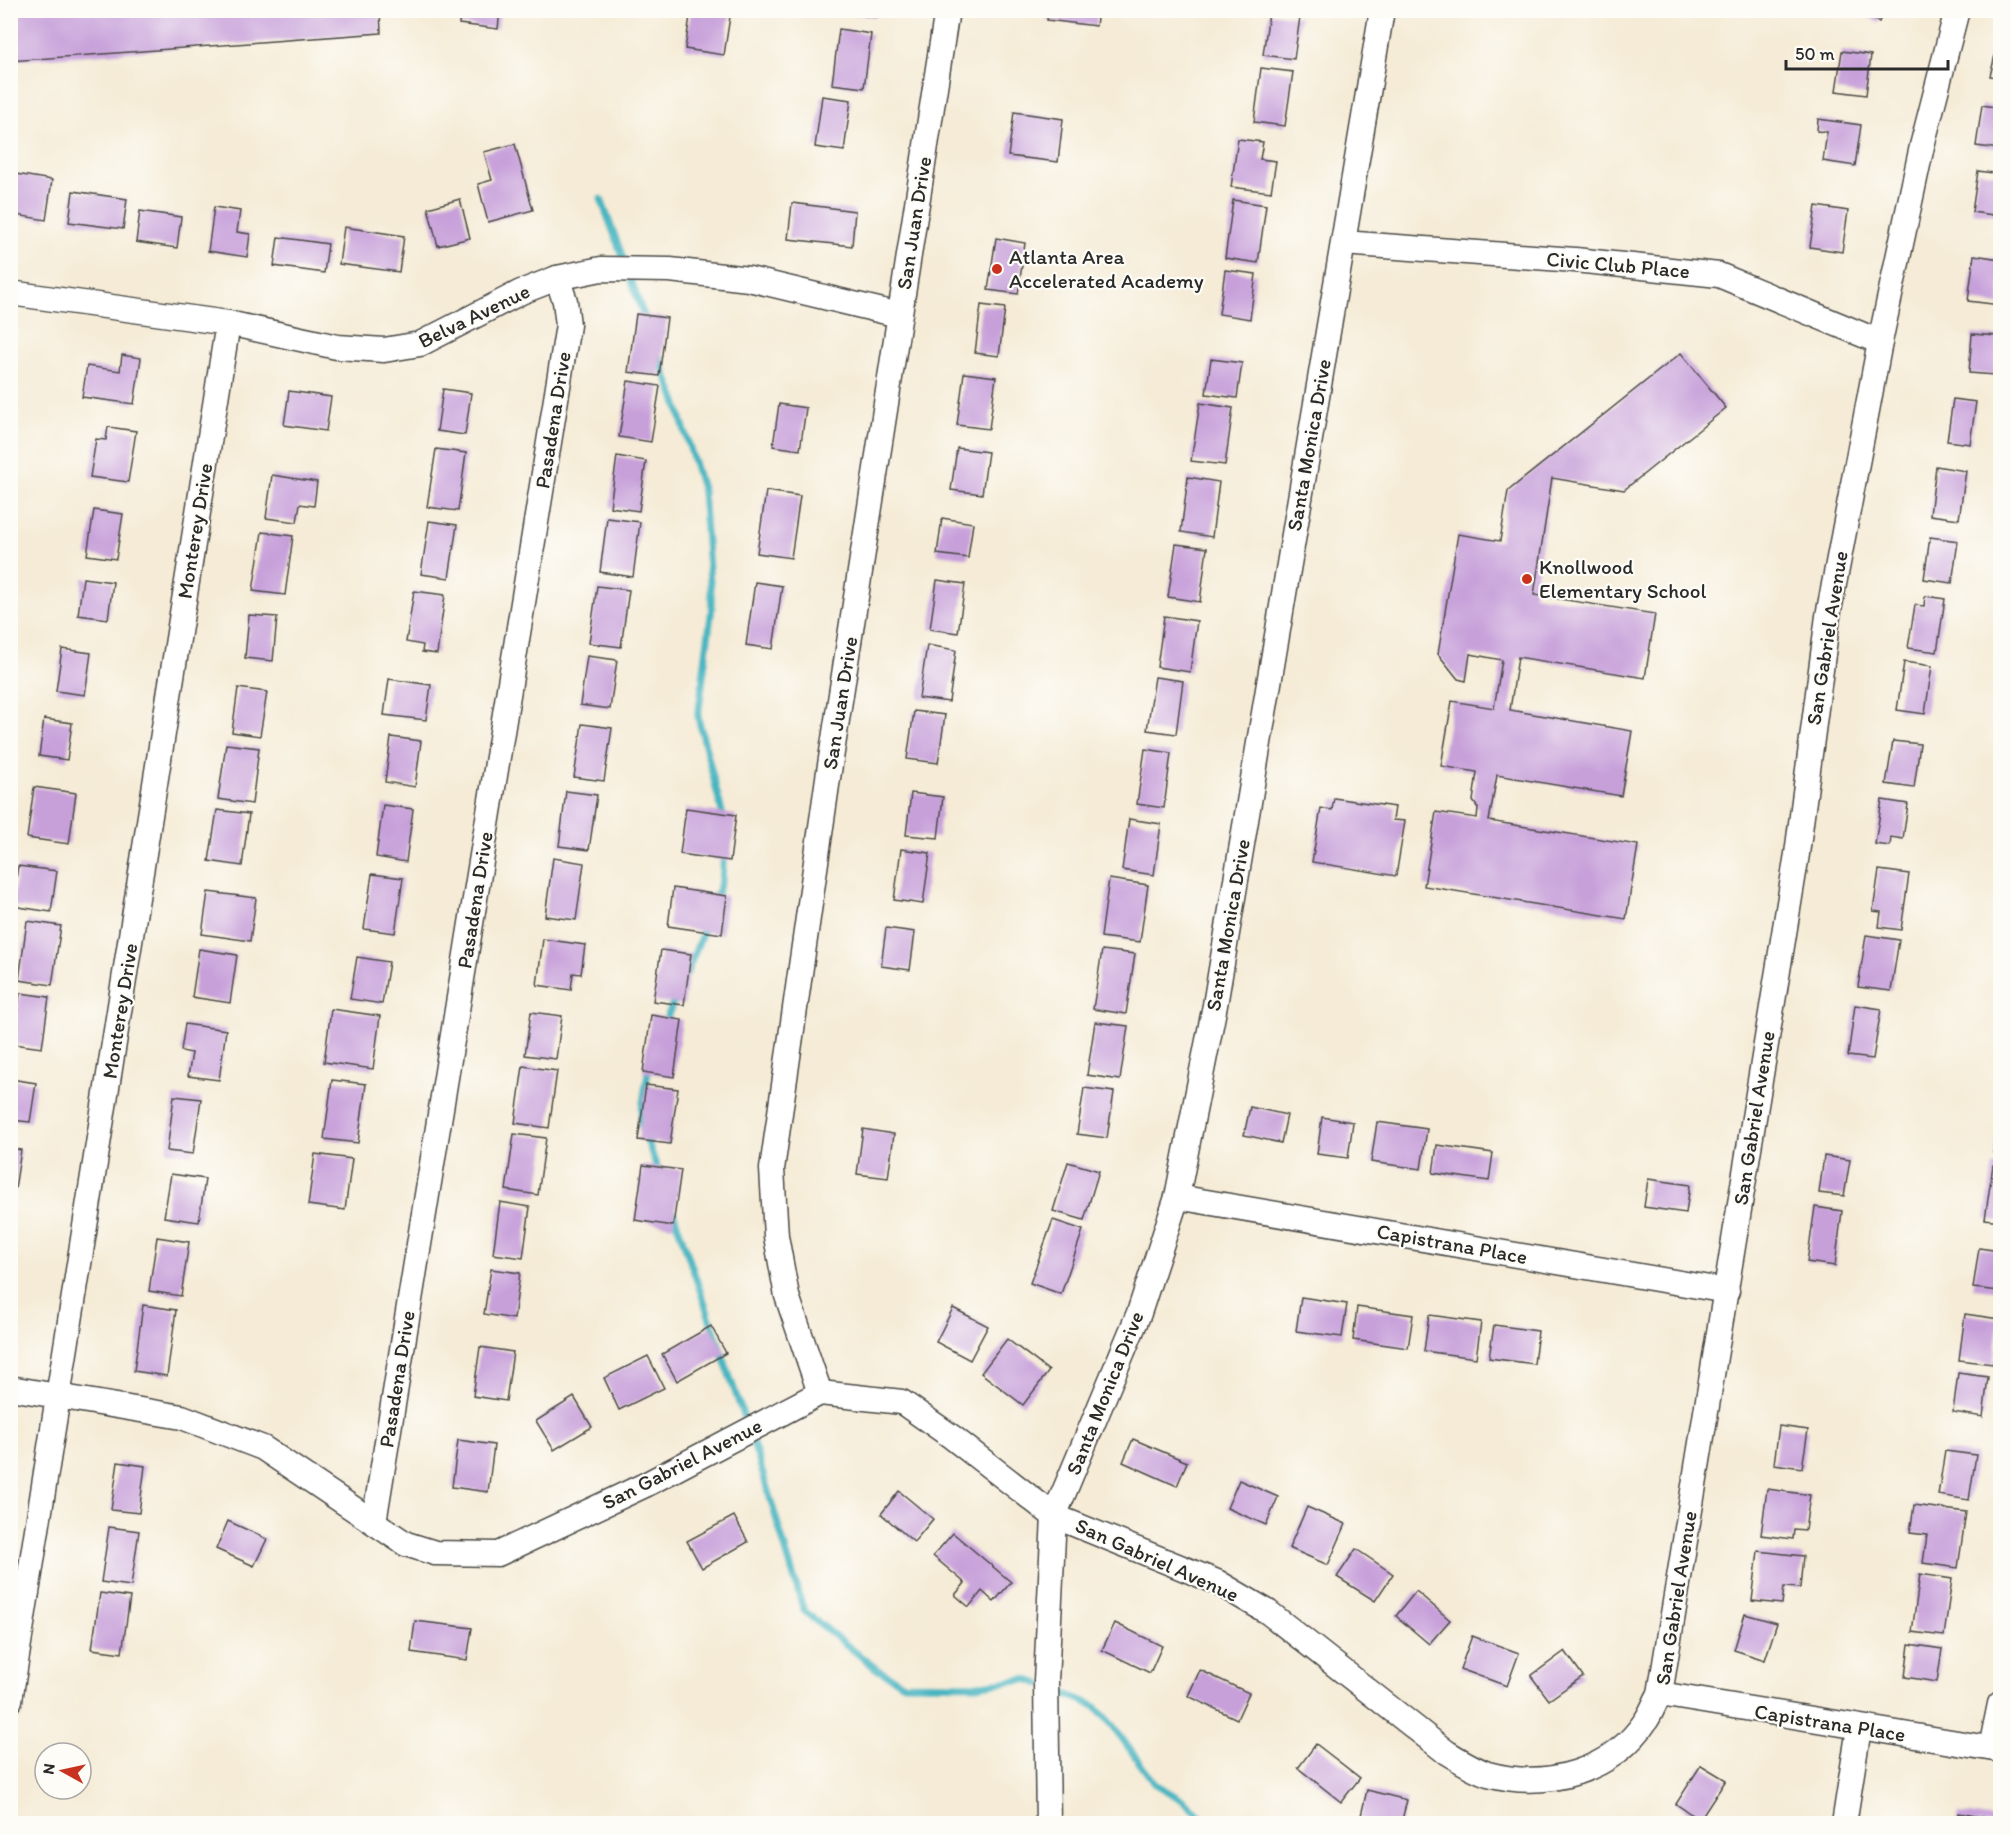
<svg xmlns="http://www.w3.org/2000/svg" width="2011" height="1834" viewBox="0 0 2011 1834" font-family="Itim,sans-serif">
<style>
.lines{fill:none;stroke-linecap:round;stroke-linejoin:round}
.stream{stroke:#47b5c1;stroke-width:7}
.building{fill:#c7a0da}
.minor-casing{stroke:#494845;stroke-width:27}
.minor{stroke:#fff;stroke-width:24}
.poi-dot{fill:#c8321e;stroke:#fdfcf7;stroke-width:2}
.labels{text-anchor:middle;stroke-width:4.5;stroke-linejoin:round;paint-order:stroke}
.street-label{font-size:21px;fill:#2b2b2b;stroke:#fdfcf7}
.poi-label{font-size:21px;fill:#2b2b2b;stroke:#fdfcf7;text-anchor:start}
</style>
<rect width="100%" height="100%" fill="#fdfcf7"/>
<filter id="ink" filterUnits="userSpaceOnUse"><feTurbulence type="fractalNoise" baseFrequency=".0167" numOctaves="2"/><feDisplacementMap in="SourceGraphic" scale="12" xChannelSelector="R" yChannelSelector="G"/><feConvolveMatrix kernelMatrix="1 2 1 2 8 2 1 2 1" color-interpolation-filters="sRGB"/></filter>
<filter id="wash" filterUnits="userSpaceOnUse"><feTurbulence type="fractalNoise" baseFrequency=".008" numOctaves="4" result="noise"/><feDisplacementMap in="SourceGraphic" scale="24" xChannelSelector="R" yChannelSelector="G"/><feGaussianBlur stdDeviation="1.35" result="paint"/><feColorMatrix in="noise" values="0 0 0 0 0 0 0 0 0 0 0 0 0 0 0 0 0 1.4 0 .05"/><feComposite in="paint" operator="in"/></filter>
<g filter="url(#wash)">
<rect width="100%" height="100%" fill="#f5ebd6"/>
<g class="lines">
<!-- stream -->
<g class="stream">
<path d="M601 199 623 258"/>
<path d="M631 281 647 324"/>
<path d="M658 354 675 398 703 492 712 607 698 717 724 820"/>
<path d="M714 902 722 880 724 852"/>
<path d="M686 975 706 924"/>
<path d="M664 1024 676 996"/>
<path d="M649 1066 640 1121 659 1173"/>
<path d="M672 1209 759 1461 804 1611 878 1670 904 1684 981 1685 1026 1679 1040 1684"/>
<path d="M1051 1688 1095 1706 1113 1726 1155 1784 1184 1801 1209 1824"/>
</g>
</g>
<g id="blocks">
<!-- building -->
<g class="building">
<path d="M10 10H380L381 33 10 61Z"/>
<path d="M460 10H500L498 29 459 24Z"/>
<path d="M691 10H731L724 55 685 49Z"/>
<path d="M845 10H877L876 17 845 13Z"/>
<path d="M1048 10H1098L1096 26 1047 20Z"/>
<path d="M1853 10H1884L1879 22Z"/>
<path d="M1269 13 1300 17 1294 59 1263 55Z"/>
<path d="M839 29 871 34 864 88 832 84Z"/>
<path d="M2000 35V78L1990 76Z"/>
<path d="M1842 51 1871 55 1866 95 1836 91Z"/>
<path d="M1261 68 1293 72 1285 126 1254 122Z"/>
<path d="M822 96 851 100 844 151 815 147Z"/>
<path d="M1982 105 2000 108V149L1976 146Z"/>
<path d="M1014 112 1063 119 1058 162 1008 156Z"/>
<path d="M1818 119 1861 125 1855 166 1823 161 1827 132 1817 131Z"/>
<path d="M1238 139 1263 142 1260 159 1276 161 1271 192 1231 187Z"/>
<path d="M515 144 533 210 488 222 478 184 492 180 484 152Z"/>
<path d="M1978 171 2000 174V216L1972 212Z"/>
<path d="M16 174 52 180 46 220 10 214Z"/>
<path d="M73 191 127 199 123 229 69 222Z"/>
<path d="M460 199 470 238 438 246 428 208Z"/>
<path d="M1233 200 1266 205 1258 263 1225 258Z"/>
<path d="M792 203 855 211 852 246 788 239Z"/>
<path d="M1816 206 1848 211 1842 252 1810 247Z"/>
<path d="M214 207 240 211 237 232 250 234 247 257 208 251Z"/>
<path d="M140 211 181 217 177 248 136 242Z"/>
<path d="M344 227 404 236 399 272 339 264Z"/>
<path d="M278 237 328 244 324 273 274 266Z"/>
<path d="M996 238 1025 243 1018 294 988 290Z"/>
<path d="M1974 255 2000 259V305L1968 301Z"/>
<path d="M1225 270 1256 274 1250 319 1219 314Z"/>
<path d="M981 305 1005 308 999 356 975 353Z"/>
<path d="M636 314 667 318 659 376 628 372Z"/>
<path d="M1972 334 1998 336 1995 375 1969 373Z"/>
<path d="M1681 353 1726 408 1624 490 1552 478 1534 595 1655 614 1645 678 1518 657 1510 710 1632 731 1621 796 1497 775 1489 821 1638 845 1626 919 1424 886 1436 812 1477 818 1478 808 1473 801 1477 772 1441 766 1452 701 1494 708 1502 660 1470 654 1466 681 1458 679 1438 654 1458 534 1500 541 1508 491Z"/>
<path d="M122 355 141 358 134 404 82 397 87 366 120 371Z"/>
<path d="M1211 359 1242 363 1237 398 1206 394Z"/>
<path d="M964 373 996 377 989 429 957 425Z"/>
<path d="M628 381 660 386 651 442 619 437Z"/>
<path d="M443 389 471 393 465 435 437 431Z"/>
<path d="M289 391 331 397 326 431 284 425Z"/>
<path d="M1953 399 1976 402 1970 444 1947 441Z"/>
<path d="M1200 403 1233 408 1225 465 1191 461Z"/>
<path d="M779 404 806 408 800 450 773 446Z"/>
<path d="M108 427 136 431 128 482 90 477 96 439 106 440Z"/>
<path d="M957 448 988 452 982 494 951 490Z"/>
<path d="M436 449 466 453 458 511 427 507Z"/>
<path d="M617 456 646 461 639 511 610 507Z"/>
<path d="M1936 466 1966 471 1959 519 1930 515Z"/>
<path d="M272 475 317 482 314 506 300 504 297 522 266 518Z"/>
<path d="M1188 477 1219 482 1212 537 1181 532Z"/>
<path d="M766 491 800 496 791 558 757 553Z"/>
<path d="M94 510 123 514 116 559 87 555Z"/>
<path d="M607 518 640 522 633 577 600 572Z"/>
<path d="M942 518 973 523 968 558 937 554Z"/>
<path d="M429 521 457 525 449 578 421 574Z"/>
<path d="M262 532 293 536 285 595 253 591Z"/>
<path d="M1930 537 1958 541 1952 583 1924 579Z"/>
<path d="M1176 544 1207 548 1200 602 1168 597Z"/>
<path d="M83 578 113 582 108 619 78 615Z"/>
<path d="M937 580 965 584 958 633 930 629Z"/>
<path d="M755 582 782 586 773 649 746 645Z"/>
<path d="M597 586 629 590 621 647 589 643Z"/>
<path d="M414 591 445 595 437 654 422 652 423 645 406 642Z"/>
<path d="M1925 596 1945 599 1937 652 1908 648 1915 605 1924 606Z"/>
<path d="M249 615 277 617 273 661 245 658Z"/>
<path d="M1164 616 1197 621 1190 672 1157 667Z"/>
<path d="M927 645 956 650 949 702 919 698Z"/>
<path d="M62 649 91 653 85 695 56 691Z"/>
<path d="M587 656 617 660 610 709 580 705Z"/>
<path d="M1904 662 1932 666 1925 714 1897 710Z"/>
<path d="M1155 677 1183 681 1176 734 1147 730Z"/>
<path d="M389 679 431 685 426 720 384 715Z"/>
<path d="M238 688 267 692 260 736 232 732Z"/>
<path d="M914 711 945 715 938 763 907 759Z"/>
<path d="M44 719 72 723 67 760 39 756Z"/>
<path d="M582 724 612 728 604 781 574 777Z"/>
<path d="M391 737 421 741 415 787 385 782Z"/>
<path d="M1893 741 1920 744 1914 788 1886 784Z"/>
<path d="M226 744 259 748 252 804 218 799Z"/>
<path d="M1145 749 1171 753 1164 808 1137 804Z"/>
<path d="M34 787 76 793 69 844 27 838Z"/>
<path d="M566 791 597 795 589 850 559 846Z"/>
<path d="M911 793 943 797 938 838 906 835Z"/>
<path d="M1334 798 1395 807 1393 820 1405 821 1396 876 1312 862 1321 808 1332 810Z"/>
<path d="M1882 800 1908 804 1903 839 1891 837 1890 846 1875 844Z"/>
<path d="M383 805 413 809 406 862 376 857Z"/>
<path d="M686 808 736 815 730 861 680 854Z"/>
<path d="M217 810 249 814 242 866 209 861Z"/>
<path d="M1129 819 1161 824 1154 875 1122 870Z"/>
<path d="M901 849 930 853 923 904 894 900Z"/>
<path d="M553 858 584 863 576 920 545 916Z"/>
<path d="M18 866 57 871 51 912 12 906Z"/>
<path d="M1879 870 1909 874 1901 930 1879 927 1881 912 1873 911Z"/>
<path d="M372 874 403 878 395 933 364 929Z"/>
<path d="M1109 879 1148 885 1140 942 1101 937Z"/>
<path d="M673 888 727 896 722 934 668 926Z"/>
<path d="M208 892 256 898 250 941 202 934Z"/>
<path d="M27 921 61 926 52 985 19 980Z"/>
<path d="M886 928 915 932 910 970 881 966Z"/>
<path d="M1866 935 1899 940 1891 991 1858 987Z"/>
<path d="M543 939 585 945 581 974 573 973 571 990 537 985Z"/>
<path d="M199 949 237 955 230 1003 192 997Z"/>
<path d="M661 950 691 954 684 1005 653 1001Z"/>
<path d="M1102 950 1135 954 1126 1014 1093 1009Z"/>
<path d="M357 957 389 962 382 1004 350 999Z"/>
<path d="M20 993 49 997 42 1048 13 1044Z"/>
<path d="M1855 1005 1881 1009 1873 1059 1848 1056Z"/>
<path d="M331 1009 380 1016 373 1069 324 1062Z"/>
<path d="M531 1012 562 1016 556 1059 525 1055Z"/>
<path d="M651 1015 682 1020 674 1077 643 1072Z"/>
<path d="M1095 1022 1128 1026 1120 1080 1087 1075Z"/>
<path d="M185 1024 226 1030 219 1080 188 1076 192 1053 181 1051Z"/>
<path d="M523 1066 557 1071 549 1128 515 1123Z"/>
<path d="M10 1079 36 1083 30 1122 10 1120Z"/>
<path d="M332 1080 366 1084 358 1143 324 1139Z"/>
<path d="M646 1085 678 1089 670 1144 638 1140Z"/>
<path d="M1084 1088 1114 1092 1107 1138 1077 1134Z"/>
<path d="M174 1096 201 1099 193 1154 167 1151Z"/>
<path d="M1250 1107 1287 1115 1281 1143 1244 1135Z"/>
<path d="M1322 1117 1353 1122 1348 1158 1317 1154Z"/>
<path d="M1377 1122 1427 1129 1421 1169 1371 1162Z"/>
<path d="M1999 1125H2000V1154L1994 1153Z"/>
<path d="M863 1129 894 1134 888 1178 857 1174Z"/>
<path d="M514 1134 546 1138 538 1195 506 1190Z"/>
<path d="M1437 1145 1493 1153 1489 1181 1433 1173Z"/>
<path d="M10 1148 21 1150 15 1189H10Z"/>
<path d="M315 1154 352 1159 345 1210 308 1205Z"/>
<path d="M1824 1156 1850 1160 1844 1196 1819 1193Z"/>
<path d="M1068 1162 1099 1171 1084 1220 1053 1211Z"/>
<path d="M643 1165 681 1170 673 1226 635 1220Z"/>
<path d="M1993 1165 2000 1166V1221L1985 1219Z"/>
<path d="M171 1174 205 1179 199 1222 164 1217Z"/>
<path d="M1648 1179 1690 1185 1686 1213 1644 1207Z"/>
<path d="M500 1202 530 1207 523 1258 493 1254Z"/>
<path d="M1815 1207 1842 1211 1835 1266 1807 1262Z"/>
<path d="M1053 1220 1083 1230 1061 1294 1030 1283Z"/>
<path d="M157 1237 189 1242 181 1296 149 1291Z"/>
<path d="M1979 1248 2000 1251V1291L1973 1288Z"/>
<path d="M491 1269 520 1273 514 1319 484 1314Z"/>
<path d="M1301 1297 1347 1304 1342 1337 1296 1331Z"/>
<path d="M143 1305 176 1310 167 1376 134 1371Z"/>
<path d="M1357 1307 1413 1315 1408 1348 1353 1340Z"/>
<path d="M953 1308 988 1326 970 1360 936 1342Z"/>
<path d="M1965 1314 1999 1319 1993 1364 1959 1360Z"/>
<path d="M1429 1315 1481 1322 1476 1358 1424 1351Z"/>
<path d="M1494 1325 1538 1331 1534 1364 1489 1358Z"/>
<path d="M711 1326 726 1353 677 1381 662 1354Z"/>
<path d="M1007 1339 1049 1371 1023 1405 981 1373Z"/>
<path d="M480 1347 513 1352 506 1401 473 1396Z"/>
<path d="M648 1356 664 1388 619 1410 604 1378Z"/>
<path d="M1958 1373 1988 1377 1983 1417 1953 1412Z"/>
<path d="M574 1397 592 1427 554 1450 536 1421Z"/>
<path d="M1779 1426 1808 1430 1802 1468 1774 1464Z"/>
<path d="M1133 1439 1187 1462 1177 1486 1123 1462Z"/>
<path d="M458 1440 494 1445 488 1492 452 1487Z"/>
<path d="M1945 1451 1976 1455 1969 1500 1938 1495Z"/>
<path d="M118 1462 145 1466 139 1513 111 1510Z"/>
<path d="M1239 1480 1278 1497 1266 1525 1227 1508Z"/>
<path d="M1767 1489 1810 1495 1805 1530 1794 1529 1793 1539 1761 1535Z"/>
<path d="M899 1491 933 1519 914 1542 881 1514Z"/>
<path d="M1914 1505 1966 1512 1958 1568 1923 1563 1927 1535 1910 1533Z"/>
<path d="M1307 1507 1346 1524 1328 1565 1289 1548Z"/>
<path d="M734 1516 748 1542 702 1568 687 1541Z"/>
<path d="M228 1521 267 1539 254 1566 216 1549Z"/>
<path d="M109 1527 139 1531 131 1586 101 1582Z"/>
<path d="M953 1533 1011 1582 994 1602 982 1591 969 1607 955 1595 965 1583 933 1556Z"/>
<path d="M1356 1549 1393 1574 1375 1601 1337 1577Z"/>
<path d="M1758 1551 1803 1556 1800 1588 1784 1587 1782 1604 1752 1601Z"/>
<path d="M1920 1574 1952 1579 1944 1636 1912 1632Z"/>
<path d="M1416 1591 1450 1620 1429 1644 1396 1616Z"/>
<path d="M100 1593 130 1597 122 1653 92 1649Z"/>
<path d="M1745 1614 1777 1623 1765 1660 1734 1650Z"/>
<path d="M415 1621 472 1628 467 1660 411 1652Z"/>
<path d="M1115 1623 1162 1646 1150 1673 1102 1650Z"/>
<path d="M1472 1636 1519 1653 1507 1686 1460 1669Z"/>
<path d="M1909 1644 1942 1649 1937 1682 1905 1677Z"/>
<path d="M1565 1651 1583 1676 1549 1700 1531 1676Z"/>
<path d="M1200 1670 1249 1693 1237 1719 1188 1696Z"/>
<path d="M1316 1744 1360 1778 1341 1802 1298 1768Z"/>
<path d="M1701 1765 1726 1780 1700 1820 1676 1804Z"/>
<path d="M1367 1790 1407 1800 1401 1824H1359Z"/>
<path d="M1958 1813 2000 1820V1824H1956Z"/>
</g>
</g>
</g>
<g filter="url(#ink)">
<use href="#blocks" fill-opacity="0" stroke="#494845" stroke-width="1.5"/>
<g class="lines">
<defs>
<g id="minor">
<path d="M1343 243 1575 260 1719 275 1880 342"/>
<path d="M10 293 228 323 337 347 384 350 420 344 521 292 557 278 601 269 670 270 749 279 899 315"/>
<path d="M1177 1197 1727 1291"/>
<path d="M10 1388 182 1417 263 1448 406 1544 435 1553 498 1554 645 1485 820 1393 902 1402 952 1437 1054 1516 1217 1582 1268 1612 1446 1752C1459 1760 1473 1769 1488 1774 1546 1790 1613 1772 1647 1719 1652 1711 1655 1702 1660 1694L1797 854 1828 616 1880 342 1922 146 1957 10"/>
<path d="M820 1393 787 1296 776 1236 772 1169 828 778 947 10"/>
<path d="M374 1522 568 325 565 301 557 278"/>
<path d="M1660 1694 2000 1750"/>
<path d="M10 1700 228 323"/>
<path d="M1991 1748 2000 1704"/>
<path d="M1048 1824 1046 1681 1054 1516 1139 1313 1177 1197 1215 1005 1382 10"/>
<path d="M1844 1824 1859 1728"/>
</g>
</defs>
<!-- minor casing -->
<use href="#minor" class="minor-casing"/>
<!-- minor -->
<use href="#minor" class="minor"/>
</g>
</g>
<!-- markers -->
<g class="poi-dot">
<circle cx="997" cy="269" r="6"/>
<circle cx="1527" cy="579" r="6"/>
</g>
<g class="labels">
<!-- street labels -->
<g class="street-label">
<text transform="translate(914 223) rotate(-81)" y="7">San Juan Drive</text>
<text transform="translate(1618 265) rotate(5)" y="7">Civic Club Place</text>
<text transform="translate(474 316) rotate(-26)" y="7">Belva Avenue</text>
<text transform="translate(553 420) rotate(-81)" y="7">Pasadena Drive</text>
<text transform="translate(1309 445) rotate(-80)" y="7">Santa Monica Drive</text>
<text transform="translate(195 531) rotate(-81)" y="7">Monterey Drive</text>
<text transform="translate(1827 638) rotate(-81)" y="7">San Gabriel Avenue</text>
<text transform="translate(840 703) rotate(-81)" y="7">San Juan Drive</text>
<text transform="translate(475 900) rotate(-81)" y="7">Pasadena Drive</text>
<text transform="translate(1228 925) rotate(-80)" y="7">Santa Monica Drive</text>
<text transform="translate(120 1011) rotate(-81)" y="7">Monterey Drive</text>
<text transform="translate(1754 1118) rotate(-81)" y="7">San Gabriel Avenue</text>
<text transform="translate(1452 1244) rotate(10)" y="7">Capistrana Place</text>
<text transform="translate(397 1379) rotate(-81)" y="7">Pasadena Drive</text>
<text transform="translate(1105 1393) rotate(-68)" y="7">Santa Monica Drive</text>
<text transform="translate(682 1464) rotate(-27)" y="7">San Gabriel Avenue</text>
<text transform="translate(1157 1560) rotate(24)" y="7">San Gabriel Avenue</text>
<text transform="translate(1676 1598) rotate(-81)" y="7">San Gabriel Avenue</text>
<text transform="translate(1830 1723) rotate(9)" y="7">Capistrana Place</text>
</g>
<!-- poi labels -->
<g class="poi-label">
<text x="1009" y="264">Atlanta Area<tspan x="1009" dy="24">Accelerated Academy</tspan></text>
<text x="1539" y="574">Knollwood<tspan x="1539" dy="24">Elementary School</tspan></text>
</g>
</g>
<!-- margin -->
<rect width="2011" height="1834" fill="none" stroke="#fdfcf7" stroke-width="36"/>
<!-- north arrow -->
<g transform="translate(63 1771) rotate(278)"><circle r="28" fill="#fdfcf7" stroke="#a9a8a5" stroke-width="1.5"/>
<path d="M0-4.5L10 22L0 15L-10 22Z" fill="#c8321e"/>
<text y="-9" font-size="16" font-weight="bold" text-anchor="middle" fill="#2b2b2b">N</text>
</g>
<!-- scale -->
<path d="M1786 60v9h162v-9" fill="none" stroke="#2b2b2b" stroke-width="3"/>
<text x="1795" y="60" font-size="18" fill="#2b2b2b" stroke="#fdfcf7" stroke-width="4.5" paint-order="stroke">50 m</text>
</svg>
